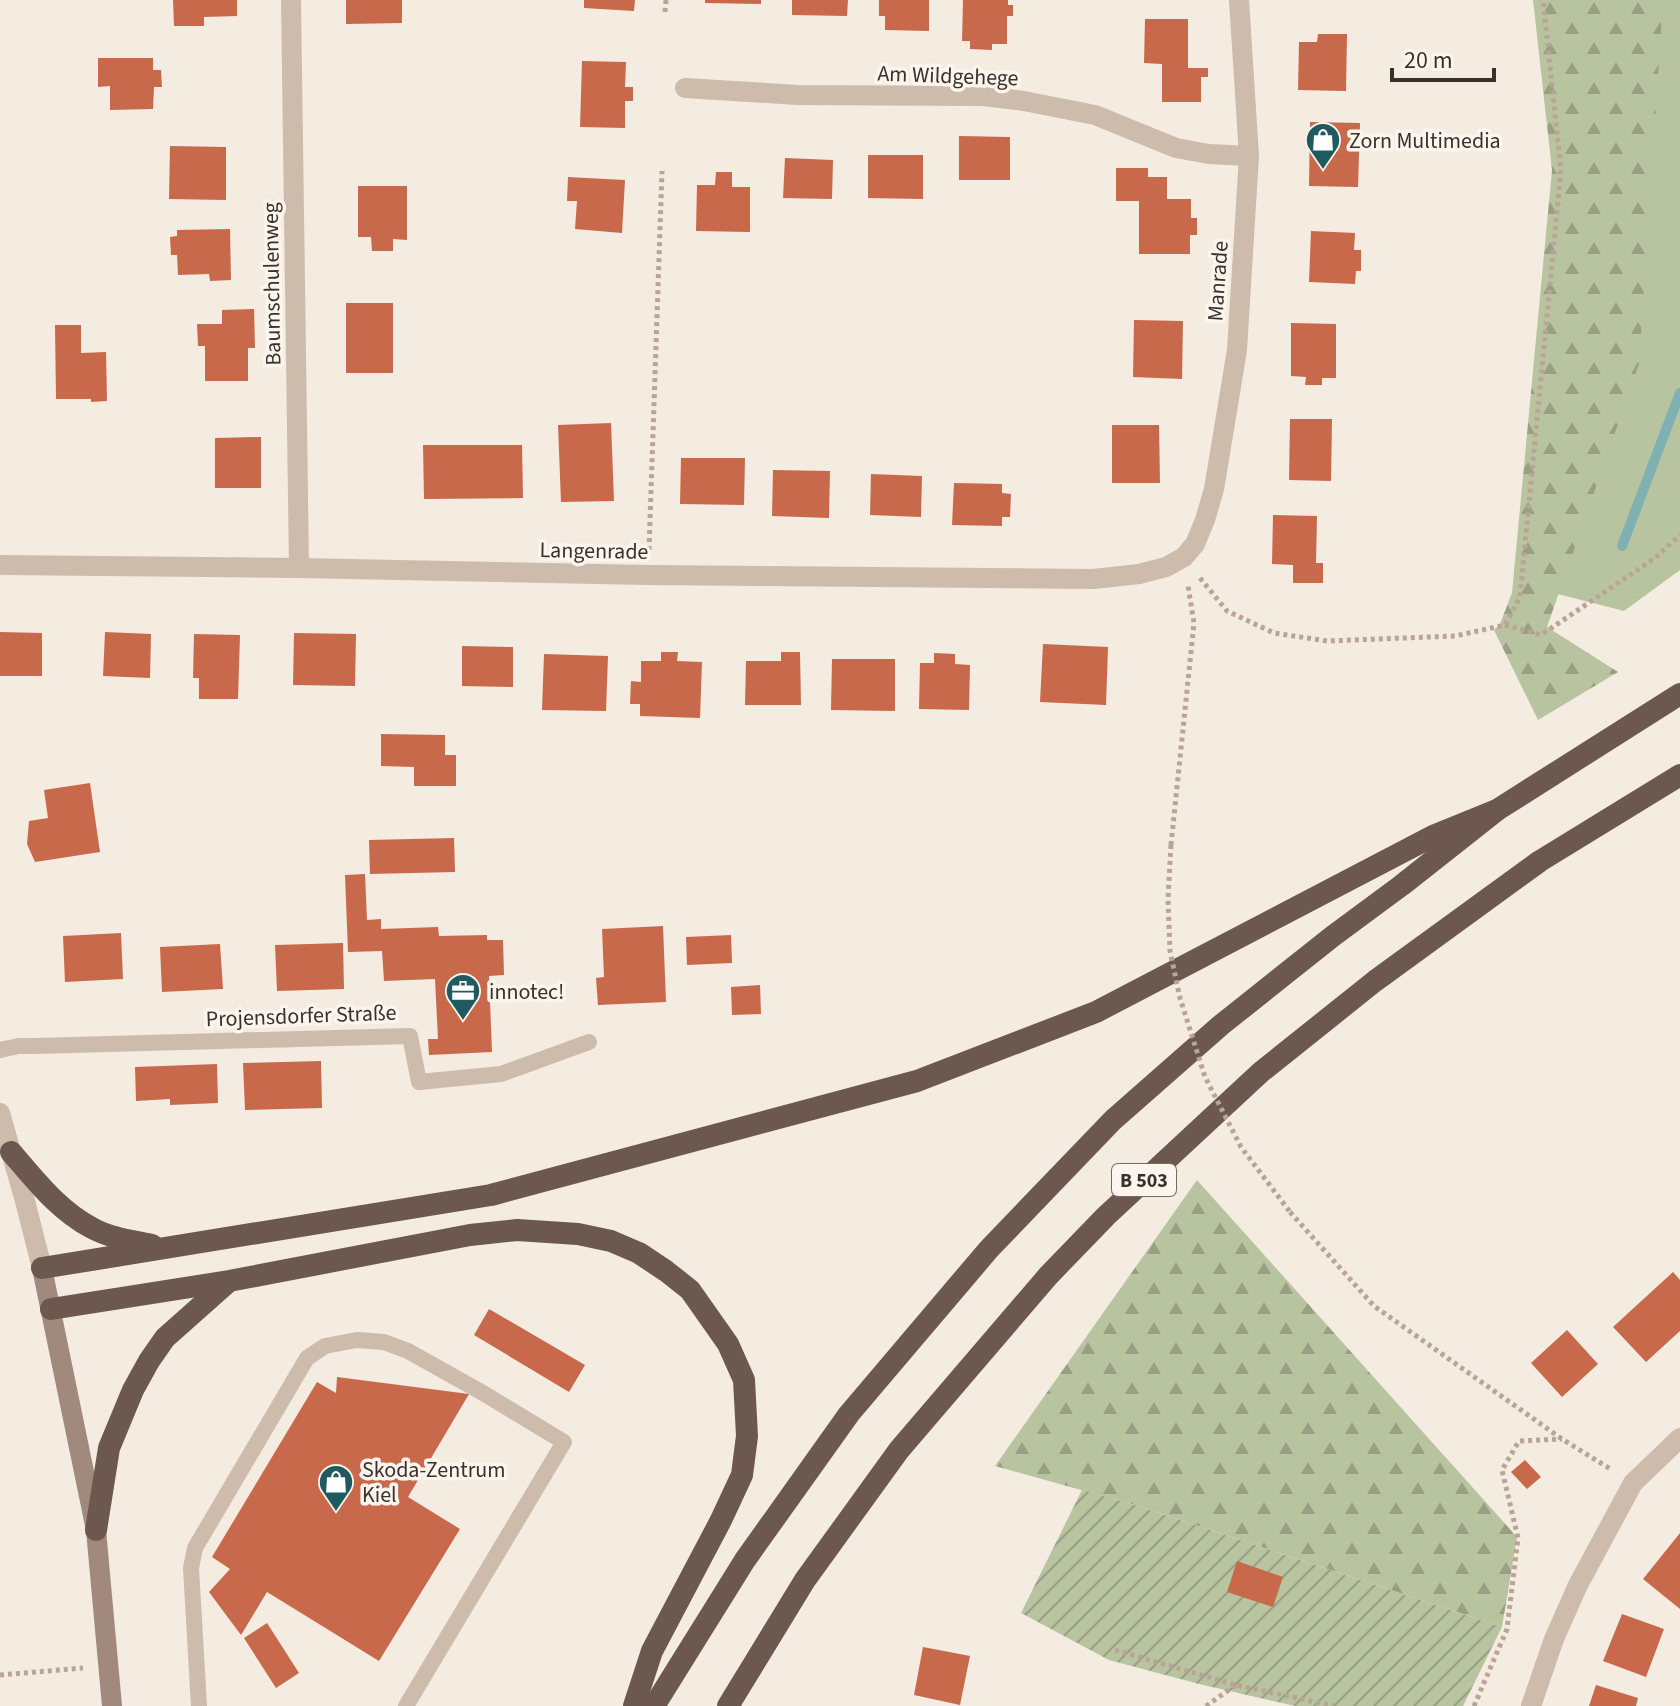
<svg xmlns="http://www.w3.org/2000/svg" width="1680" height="1706" viewBox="0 0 1680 1706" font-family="'Source Sans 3',sans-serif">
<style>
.green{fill:#b8c4a0}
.forest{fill:url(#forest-firs)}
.garden{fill:url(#garden-furrows)}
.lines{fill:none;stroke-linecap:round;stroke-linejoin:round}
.stream{stroke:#7fb0b2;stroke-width:10}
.building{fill:#c8694b}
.path{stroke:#b9a596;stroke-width:5;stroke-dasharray:4 4;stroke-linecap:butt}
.service{stroke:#cdbbac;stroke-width:16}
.minor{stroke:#cdbbac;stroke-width:20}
.tertiary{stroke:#cdbbac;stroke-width:20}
.secondary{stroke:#a18a7d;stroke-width:20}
.trunk{stroke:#6c584f;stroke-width:22}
.path-bridge{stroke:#b9a596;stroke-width:5;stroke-dasharray:4 4;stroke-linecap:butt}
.labels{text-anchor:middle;stroke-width:7;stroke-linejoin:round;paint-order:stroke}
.shield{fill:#fbf5ee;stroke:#756b66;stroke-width:2}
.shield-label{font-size:20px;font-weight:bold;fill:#3b302b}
.street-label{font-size:22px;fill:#3b302b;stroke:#fbf5ee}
.poi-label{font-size:22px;fill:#3b302b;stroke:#fbf5ee;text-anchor:start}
</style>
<defs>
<pattern id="forest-firs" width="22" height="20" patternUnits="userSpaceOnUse" patternTransform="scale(2)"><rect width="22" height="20" fill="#b8c4a0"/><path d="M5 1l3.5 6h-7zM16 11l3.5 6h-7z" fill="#97a083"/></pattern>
<pattern id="garden-furrows" width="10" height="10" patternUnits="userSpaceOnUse" patternTransform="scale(2)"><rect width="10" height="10" fill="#b8c4a0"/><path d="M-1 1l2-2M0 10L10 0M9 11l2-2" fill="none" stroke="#97a083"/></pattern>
</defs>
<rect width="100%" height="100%" fill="#f4ebe1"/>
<!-- green -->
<path class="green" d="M1576 0H1680V570L1624 611 1546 591Z"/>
<!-- forest -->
<g class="forest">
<path d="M1533 0H1663L1639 364 1547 627 1618 672 1538 720 1494 630 1500 624 1512 593 1552 170Z"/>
<path d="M1197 1180 1517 1537 1502 1627 1138 1506 995 1466Z"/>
</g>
<!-- garden -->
<path class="garden" d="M1082 1490 1138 1506 1502 1627 1463 1706H1295L1199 1684 1109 1660 1021 1613Z"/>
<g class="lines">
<!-- stream -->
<path class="stream" d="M1622 546 1680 393"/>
</g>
<!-- building -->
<g class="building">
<path d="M173 0H237V16L204 17V26H174Z"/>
<path d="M346 0H402V23L346 24Z"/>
<path d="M584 0H635L634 11 584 8Z"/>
<path d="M705 0H761V4L705 3Z"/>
<path d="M792 0H848L847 16 792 15Z"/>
<path d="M879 0H929V31L885 30V16H879Z"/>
<path d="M963 0H1008V5H1013V16H1007V44H992V50L970 49V41H962Z"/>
<path d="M1145 19H1188V68H1208V77H1201V102H1162V64L1144 63Z"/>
<path d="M1318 34H1347L1346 91 1298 90 1299 42H1317Z"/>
<path d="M98 58H153V70H161L162 87H154L153 109 110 110V86L98 87Z"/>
<path d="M582 61 626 62 625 87H633V101H625V128L580 127Z"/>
<path d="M1310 122 1360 123 1358 187 1309 186Z"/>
<path d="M959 136 1010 137V180H959Z"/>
<path d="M170 146 226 147V200L169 199Z"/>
<path d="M868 155H923V199L868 198Z"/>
<path d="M785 158 833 160 832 199 783 198Z"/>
<path d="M1116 168H1148V177H1167V199H1191V218H1197V235H1190V254H1139V201H1116Z"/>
<path d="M716 172H732V187H750V232L696 231 697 185H715Z"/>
<path d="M568 177 625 180 622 233 575 229 577 201H567Z"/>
<path d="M358 186H407V240L393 239V251H372L371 237H358Z"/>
<path d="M230 229 231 280 210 281 209 274 178 275 177 255H171L170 237 177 236V230Z"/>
<path d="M1311 231 1355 233 1354 250H1361V271H1356L1355 284 1309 282Z"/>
<rect x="346" y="303" width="47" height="70"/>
<path d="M254 309 255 348H248V381H205V346H198L197 324H222V310Z"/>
<path d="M1134 320 1183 321 1182 379 1133 377Z"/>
<path d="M1291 323 1336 324V378H1322V385H1305L1306 377 1291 376Z"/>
<path d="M55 325H81V353L106 352 107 401 91 402V399H56Z"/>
<path d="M1290 419H1332L1331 481 1289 480Z"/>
<path d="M611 423 614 501 561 502 558 425Z"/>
<path d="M1112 425H1159L1160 483H1112Z"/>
<path d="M261 437V488H215V438Z"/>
<path d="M423 445H522L523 498 424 499Z"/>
<path d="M681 458H745L744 505 680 504Z"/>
<path d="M773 470 830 471 829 518 772 516Z"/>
<path d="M871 474 922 476 921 517 870 515Z"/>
<path d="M954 483 1002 484V493L1011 494 1010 517H1002V526L952 525Z"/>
<path d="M1273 515 1317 516 1316 563H1323V583H1293V565L1272 564Z"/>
<path d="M0 632 42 633V676H0Z"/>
<path d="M105 632 151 634 150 678 103 676Z"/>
<path d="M294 633 356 634 355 686 293 685Z"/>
<path d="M194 634 240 635 238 699H199V678H193Z"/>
<path d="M1043 644 1108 647 1106 705 1040 702Z"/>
<path d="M462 646 513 647V687L462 686Z"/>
<path d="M661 652H678L677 661 702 662 700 718 640 716V704H630L631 681 641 682V661H661Z"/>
<path d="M781 652H800L801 705H745L746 661H781Z"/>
<path d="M934 653 955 654V664L970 665 969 710 919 709 920 663H934Z"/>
<path d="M544 654 608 656 606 711 542 710Z"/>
<path d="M832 659H895V711L831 710Z"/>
<path d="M381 734 445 735V755H456V786H414V767L381 766Z"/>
<path d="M90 783 100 852 35 862 27 844 29 821 48 818 44 790Z"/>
<path d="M454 838 455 872 370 874 369 840Z"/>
<path d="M365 874 367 920 381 919V929L438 927 439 936 487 935V940H503L504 975 489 976 492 1052 429 1055 428 1039H438L435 979 384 981 382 951 348 952 345 875Z"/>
<path d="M663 926 666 1002 598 1005 596 978 604 977 602 929Z"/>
<path d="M121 933 123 979 65 982 63 936Z"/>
<path d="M731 935 732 963 687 965 686 937Z"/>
<path d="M343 943 344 989 277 991 275 945Z"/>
<path d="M220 944 223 989 162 992 160 947Z"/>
<path d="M760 985 761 1014 732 1015 731 987Z"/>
<path d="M321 1061 322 1108 245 1110 243 1063Z"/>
<path d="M217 1064 218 1103 170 1105V1099L136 1101 135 1067Z"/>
<path d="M1673 1272 1680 1280V1331L1646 1362 1613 1327Z"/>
<path d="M489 1309 585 1365 569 1392 474 1335Z"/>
<path d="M1567 1330 1598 1364 1562 1397 1531 1363Z"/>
<path d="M337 1377 469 1394 408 1497 460 1529 379 1661 267 1592 241 1635 209 1592 230 1569 212 1557 317 1382 336 1393Z"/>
<path d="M1525 1460 1541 1477 1527 1489 1511 1472Z"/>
<path d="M1680 1533V1609L1643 1579Z"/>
<path d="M1237 1561 1283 1577 1273 1607 1227 1592Z"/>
<path d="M1622 1614 1664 1629 1646 1677 1603 1661Z"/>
<path d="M267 1623 299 1673 276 1688 244 1638Z"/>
<path d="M923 1647 970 1656 960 1705 914 1695Z"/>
<path d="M1596 1685 1638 1698 1636 1706H1589Z"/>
</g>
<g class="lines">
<!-- path -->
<g class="path">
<path d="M665 12 666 0"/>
<path d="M649 550 662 171"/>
<path d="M1200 578 1227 611 1274 633 1327 641 1455 636 1505 625 1520 597 1561 170 1543 0"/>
<path d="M1505 625 1541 635 1655 558 1680 535"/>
<path d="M1171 845 1194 623 1188 586"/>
<path d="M1290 1212 1374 1306 1562 1439 1612 1470"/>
<path d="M1115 1650 1236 1685 1334 1706"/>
<path d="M0 1675 83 1668"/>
<path d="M1206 1706 1236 1685"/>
<path d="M1474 1706 1507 1629 1518 1538 1502 1470 1519 1441 1562 1439"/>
</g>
<!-- service -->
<g class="service">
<path d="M0 1050 19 1046H35L410 1036 419 1082 501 1074 589 1042"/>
<path d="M199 1706 191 1568 195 1548 307 1358 325 1346 357 1340 384 1342 408 1351 483 1393 564 1442 406 1706"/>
</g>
<!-- minor -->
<g class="minor">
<path d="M291 0 299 568"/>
<path d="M685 88 798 95 983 96 1024 101 1095 115 1176 148 1209 154 1249 156"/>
<path d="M0 565 299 568 648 575 1093 579 1139 574 1166 567 1184 557 1195 544 1205 520 1214 489 1237 350 1249 156 1239 0"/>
<path d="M1531 1706 1554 1639 1578 1585 1633 1483 1680 1438"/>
</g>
<!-- tertiary -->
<path class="tertiary" d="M0 1113 25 1201 42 1268"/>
<!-- secondary -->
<path class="secondary" d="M42 1268 96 1530 112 1706"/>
<!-- trunk -->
<g class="trunk">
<path d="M11 1152C35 1180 59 1211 92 1228 110 1238 133 1241 152 1245"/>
<path d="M42 1268 491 1195 917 1081 1096 1012 1433 836 1497 810"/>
<path d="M51 1309 229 1281 470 1235 517 1230 578 1234 611 1241 639 1253 666 1271 690 1290 728 1344 744 1380 747 1436 742 1475 721 1520 652 1651 634 1706"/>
<path d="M96 1530 109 1448 133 1390 149 1361 165 1338 228 1282"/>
<path d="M654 1706 745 1560 849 1414 989 1249 1113 1120 1221 1025 1333 936 1402 885 1497 810 1680 694"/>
<path d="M728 1706 805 1580 899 1450 1048 1276 1106 1216 1261 1072 1375 981 1540 861 1680 775"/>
</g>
<!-- path-bridge -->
<path class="path-bridge" d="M1171 845 1168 899 1170 951 1180 998 1205 1077 1241 1147 1290 1212"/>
</g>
<!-- icons -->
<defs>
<symbol id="shop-pin" viewBox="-11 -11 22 30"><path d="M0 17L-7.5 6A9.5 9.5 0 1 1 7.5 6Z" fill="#1f5a5e" stroke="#fbf5ee"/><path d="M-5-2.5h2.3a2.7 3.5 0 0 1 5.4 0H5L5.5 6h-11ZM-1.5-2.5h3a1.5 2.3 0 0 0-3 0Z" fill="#fff"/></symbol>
<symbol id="office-pin" viewBox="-11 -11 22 30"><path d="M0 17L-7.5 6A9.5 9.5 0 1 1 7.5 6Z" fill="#1f5a5e" stroke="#fbf5ee"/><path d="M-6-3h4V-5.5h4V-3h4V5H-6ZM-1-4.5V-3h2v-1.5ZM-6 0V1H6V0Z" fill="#fff"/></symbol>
</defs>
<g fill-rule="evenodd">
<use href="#shop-pin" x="1303" y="120" width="40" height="54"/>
<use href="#office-pin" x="443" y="971" width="40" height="54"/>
<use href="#shop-pin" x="316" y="1462" width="40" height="54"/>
</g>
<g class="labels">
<!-- shield labels -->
<rect class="shield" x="1112" y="1164" width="64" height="32" rx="6"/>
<g class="shield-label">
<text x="1144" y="1187">B 503</text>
</g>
<!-- street labels -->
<g class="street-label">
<text transform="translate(948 75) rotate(2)" y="8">Am Wildgehege</text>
<text transform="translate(1217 281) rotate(-86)" y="8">Manrade</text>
<text transform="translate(271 284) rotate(-91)" y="8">Baumschulenweg</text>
<text transform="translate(594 550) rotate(1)" y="8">Langenrade</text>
<text transform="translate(301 1015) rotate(-2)" y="8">Projensdorfer Straße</text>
</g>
<!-- poi labels -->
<g class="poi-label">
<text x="1349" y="148">Zorn Multimedia</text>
<text x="489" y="999">innotec!</text>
<text x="362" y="1477">Skoda-Zentrum<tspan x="362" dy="25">Kiel</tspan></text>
</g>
</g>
<!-- scale -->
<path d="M1392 68v12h102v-12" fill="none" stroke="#3b302b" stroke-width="4"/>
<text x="1404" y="68" font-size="24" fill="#3b302b" stroke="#fbf5ee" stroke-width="6" paint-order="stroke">20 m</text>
</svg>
